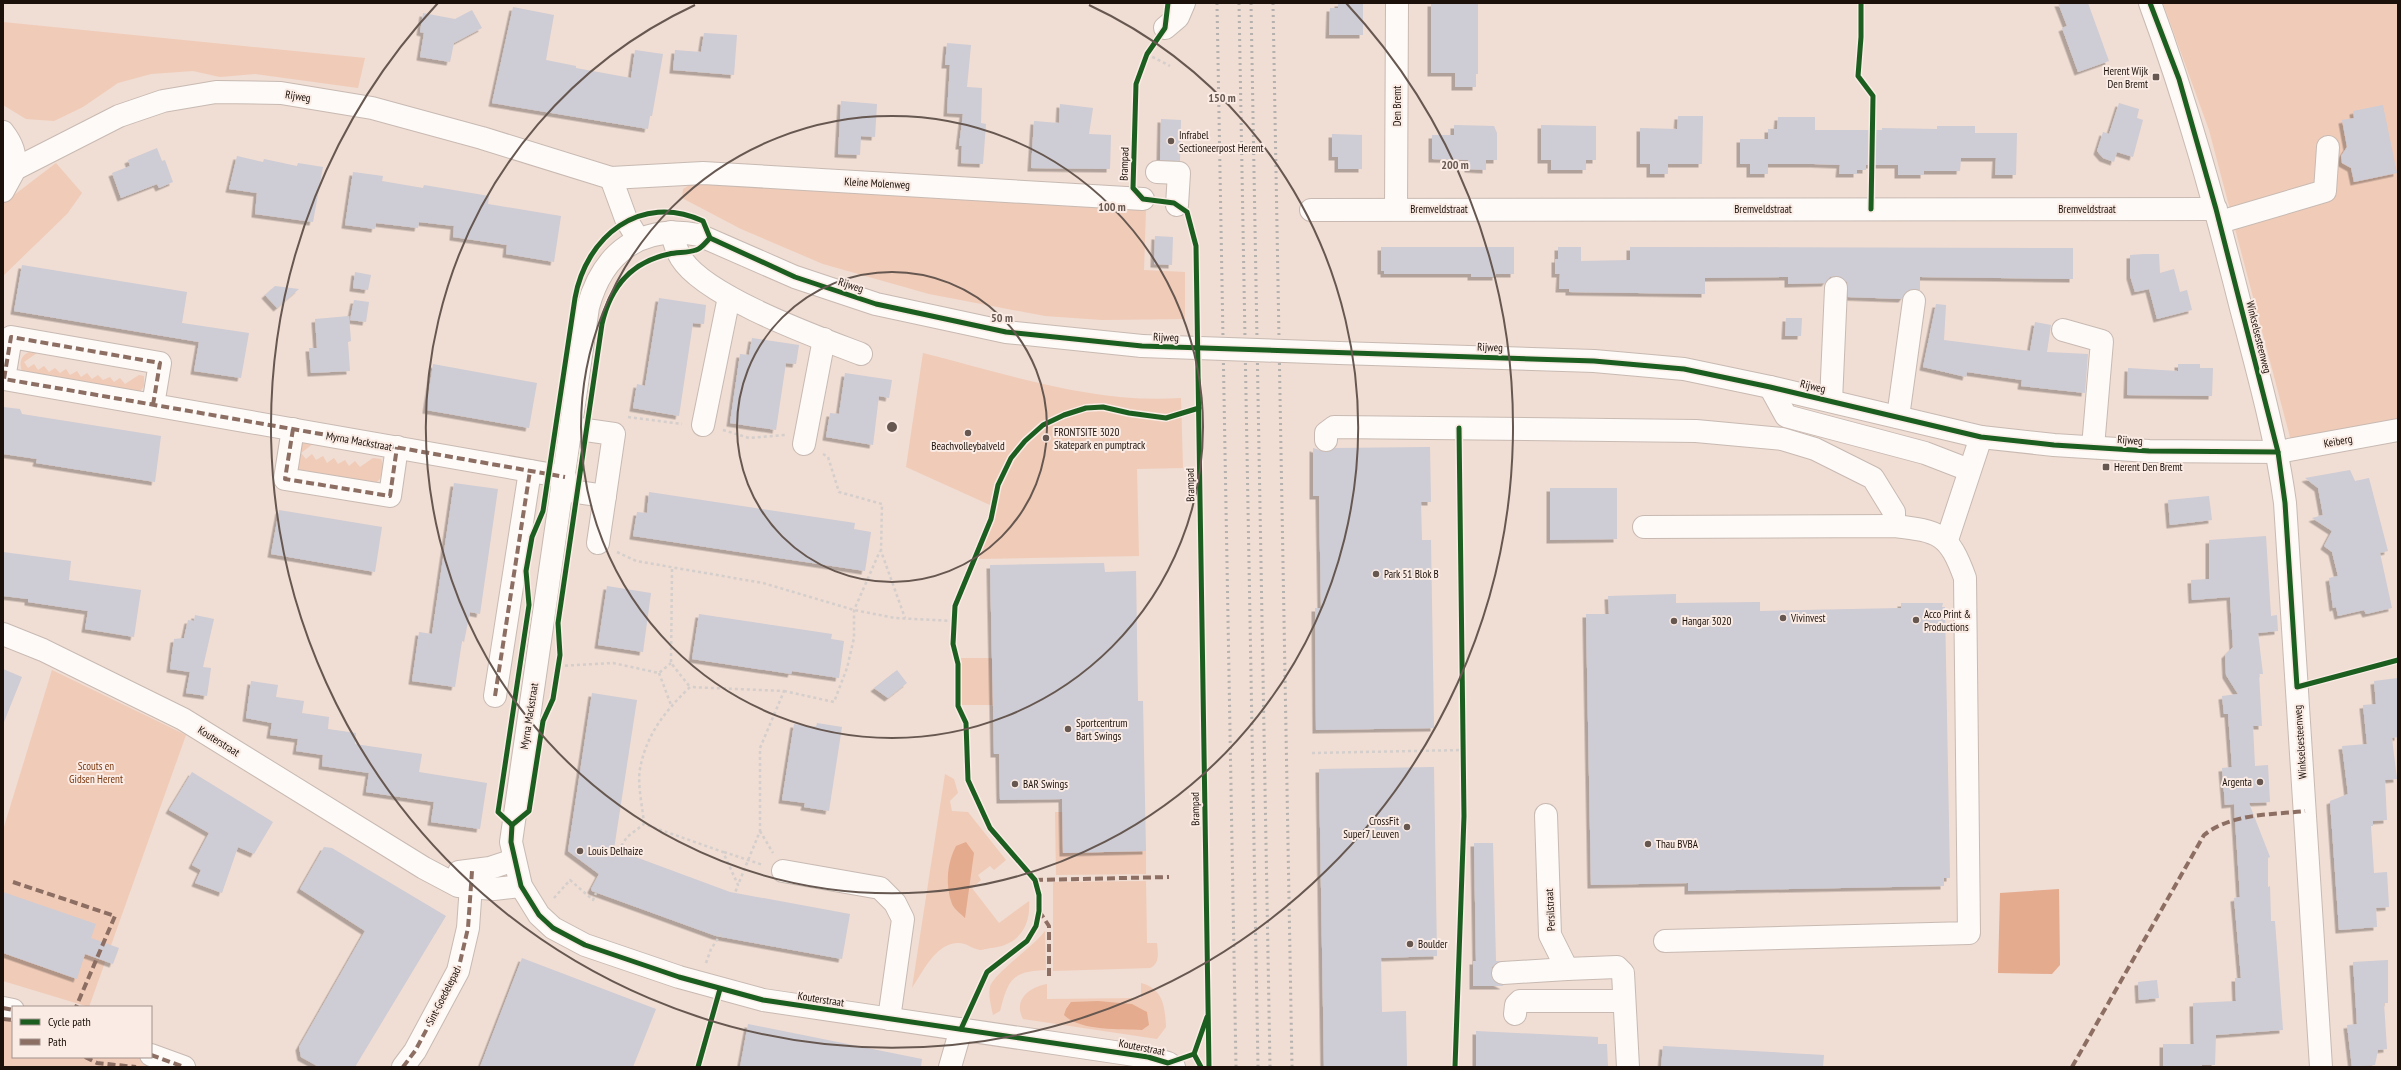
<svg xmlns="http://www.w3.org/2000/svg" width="2401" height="1070" viewBox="0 0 2401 1070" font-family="'PT Sans Narrow',sans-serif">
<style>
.green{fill:#f0cbb8}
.water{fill:#e4ab8e}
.building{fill:#ceccd5;filter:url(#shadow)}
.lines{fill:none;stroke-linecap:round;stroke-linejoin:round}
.minor-casing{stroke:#c8bab2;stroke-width:24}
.path{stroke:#d4cfcc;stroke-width:2.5;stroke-dasharray:3 3;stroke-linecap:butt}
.minor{stroke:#fdfaf8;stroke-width:22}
.rail{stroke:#b4b1ae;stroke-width:3;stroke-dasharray:2 4;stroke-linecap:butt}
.minor-bridge-casing{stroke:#c8bab2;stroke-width:24;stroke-linecap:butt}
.minor-bridge{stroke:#fdfaf8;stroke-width:22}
.quiet{stroke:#8d6e63;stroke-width:4;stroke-dasharray:8 4;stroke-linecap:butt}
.cycleway-casing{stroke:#faebe4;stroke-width:8}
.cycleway{stroke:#1b5e20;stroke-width:5}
.ring{fill:none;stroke:#665850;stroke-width:2}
.poi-dot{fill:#665850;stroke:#faebe4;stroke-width:1.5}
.labels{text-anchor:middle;stroke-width:4;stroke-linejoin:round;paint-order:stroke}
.poi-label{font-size:11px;fill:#1b100a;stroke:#faebe4;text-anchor:start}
.street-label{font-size:11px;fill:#1b100a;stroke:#faebe4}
.park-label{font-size:11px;fill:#79370e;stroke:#faebe4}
.centre{fill:#665850;stroke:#faebe4;stroke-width:2}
.ring-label{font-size:12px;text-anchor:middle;font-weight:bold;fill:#665850;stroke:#faebe4;stroke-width:4;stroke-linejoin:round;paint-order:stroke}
</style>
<defs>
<filter id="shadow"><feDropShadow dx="-3.5" dy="3.5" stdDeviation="0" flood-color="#0004"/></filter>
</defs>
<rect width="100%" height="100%" fill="#f0ddd3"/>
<!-- green -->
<g class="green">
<path d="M2163 3H2398V421L2291 441 2209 130Z"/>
<path d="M3 22 365 58 358 88 255 74 220 77 193 71 151 74 118 83 83 107 54 121 26 119 3 105Z"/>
<path d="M56 163 82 193 67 214 3 276V200L5 202Z"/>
<path d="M701 178 1146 209 1144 270 1185 272V319L1102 320 1045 316 929 294 823 264 741 229 682 198 683 189Z"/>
<path d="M33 351 37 353 24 362 28 368 34 364 38 370 44 366 49 372 55 368 60 373 66 369 70 375 77 371 81 377 87 373 92 379 98 375 103 380 110 377 114 382 120 378 125 384 139 375 144 376V386L140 392 23 373C18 363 21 353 33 351Z"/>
<path d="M923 353C1007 374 1093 404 1181 398L1183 468 1137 469 1139 556 978 559 990 505 906 467Z"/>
<path d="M307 442 314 443 301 453 306 459 312 454 316 460 323 456 327 463 334 458 338 464 345 460 349 466 355 461 360 467 373 458 381 459C386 471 383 478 373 485L297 472 302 443Z"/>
<path d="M961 658H992L993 705H962Z"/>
<path d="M52 670 186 735 89 1007 3 981V830Z"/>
<path d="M945 774 954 779 958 793 950 801 952 811 968 812 1006 860 994 870 990 866 978 875 981 880 972 888 999 923 1029 901C1031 927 1018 945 992 948 989 948 983 950 980 950 969 948 966 940 951 944 933 949 922 973 912 988Z"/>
<path d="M1055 812H1063L1064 853 1146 851V874L1056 875Z"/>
<path d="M1146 881 1147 943H1157C1158 953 1160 964 1150 968L1053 971V882Z"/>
<path d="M1045 931 1046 970C1011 971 1008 981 1000 1011L993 1015C991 1005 988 996 990 987 993 974 1034 946 1045 931Z"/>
<path d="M1141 983C1164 989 1165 1008 1166 1027L1157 1039 1023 1019C1013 1000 1029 987 1047 984V999L1141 998Z"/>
<path d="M3 1014 13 1017V1057H143L169 1067H3Z"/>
</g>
<!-- water -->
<g class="water">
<path d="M966 842 974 853 965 918C961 914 954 909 952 904 945 885 947 863 956 846Z"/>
<path d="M2059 889 2060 965 2052 974 1998 973 2000 893Z"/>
<path d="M1098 1001 1132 1004 1147 1012 1149 1025 1142 1030C1121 1029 1079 1031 1064 1015L1066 1009 1071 1002Z"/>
</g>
<!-- building -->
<g class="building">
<path d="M1338 3H1363V35H1329L1330 8H1338Z"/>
<path d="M1431 3H1478V74H1476V87H1455V73H1431Z"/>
<path d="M2058 3H2088L2109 61 2078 72 2062 28 2067 26Z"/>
<path d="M513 7 554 15 546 60 576 66V68L631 78 635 50 663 54 652 116H650L648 129 492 103Z"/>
<path d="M472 10 482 28 454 43 450 62 420 57 424 33 420 32 423 13 455 19Z"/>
<path d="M704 33 737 35 734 75 673 70 675 50 701 52Z"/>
<path d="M947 43 971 45 967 87 982 88 981 123 986 124 983 164 961 163 962 146H959L963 114 947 113 950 65H945Z"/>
<path d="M841 101 877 104 875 137 861 136 860 155 838 154Z"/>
<path d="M2119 103 2139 109 2137 118 2143 120 2133 157 2117 152 2114 162 2103 158 2097 151 2103 132 2109 134Z"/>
<path d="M1060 104 1093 108 1089 134 1111 135 1110 169 1031 168 1034 121 1059 123Z"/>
<path d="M2383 105 2397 173 2354 182 2351 168 2342 163 2341 156 2347 147 2342 120 2354 118 2353 111Z"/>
<path d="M1678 116H1703L1702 164H1668V174H1650V164H1640V128L1677 129Z"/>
<path d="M1778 117H1815V130H1882V128L1937 129V126H1975V133H2017L2016 175H1995L1996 158H1961L1960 171H1924V175H1898V165H1866V170H1857V174H1839L1840 165 1814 164H1768V174H1750V164H1740V139H1768V129H1777Z"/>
<path d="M1161 119 1181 120 1180 161 1160 160Z"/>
<path d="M1454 125 1494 126 1497 133V160H1486V170L1468 169V160L1432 159V135H1454Z"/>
<path d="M1541 125 1596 126V160H1586V170H1551V160H1541Z"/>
<path d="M1332 134 1362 135V169H1338V157H1332Z"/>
<path d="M157 148 162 161 165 160 173 182 159 188 157 184 121 198 112 173 130 166 128 160Z"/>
<path d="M237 156 263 162 264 159 297 166 298 163 323 167 313 222 255 214 257 193 229 189Z"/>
<path d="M353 172 383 176 382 181 423 188 424 185 489 196 488 204 561 216 554 262 506 254 507 245 453 237 454 226 419 222 418 228 376 223 375 229 345 225Z"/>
<path d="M1155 236 1173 237 1172 265 1154 264Z"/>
<path d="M1381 247H1514V274H1496V277H1471V274H1384V271H1381Z"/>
<path d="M1558 247H1581V261L1630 260V247L2073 248V279L1920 277V290H1909L1902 299 1848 297 1847 282 1836 276 1830 277 1825 283 1788 284V277L1705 278V294L1569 292V289H1559L1560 274H1555V259H1558Z"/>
<path d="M2144 254H2159L2160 273 2174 269 2180 292 2187 290 2192 310 2157 319 2149 289 2135 292 2130 276V255Z"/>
<path d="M22 265 187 292 182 323 249 333 241 378 194 371 199 342 14 311Z"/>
<path d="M355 272 371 275 368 290 353 288Z"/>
<path d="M275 286 299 289 277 308 265 295Z"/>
<path d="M659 298 706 305 704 324 693 323 679 416 633 408 637 384 645 386Z"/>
<path d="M354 300 369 302 366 322 350 320Z"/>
<path d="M1936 304 1946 305 1944 340 2030 351 2035 322 2051 325 2047 352 2088 354 2085 393 2021 386 2022 380 1967 372 1966 377 1923 367Z"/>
<path d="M349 316 351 341 348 342 350 371 311 373 309 348H317L315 319Z"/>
<path d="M1786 318H1802L1801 336H1785Z"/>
<path d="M752 338 799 345 796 364 786 363 776 430 730 423 740 354 749 355Z"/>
<path d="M433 364 537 383 529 428 426 410Z"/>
<path d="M2178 364H2200V368H2213L2212 396 2127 395 2128 368 2178 371Z"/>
<path d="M845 373 892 380 889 398 879 396 873 445 826 437 830 413 839 414Z"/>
<path d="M3 407 20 409 22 414 161 436 155 482 36 463 37 459 3 454Z"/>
<path d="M1430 447 1431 502H1421L1422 540H1431L1434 728 1316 730 1315 608H1321L1319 496H1313V448L1326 452 1335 448Z"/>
<path d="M2350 470 2355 481 2369 478 2388 551 2380 553 2392 608 2366 614 2364 610 2338 616 2336 607 2333 608 2329 578 2338 576 2332 552 2324 546 2332 531 2312 518 2323 515 2318 488 2305 478Z"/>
<path d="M454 483 498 489 480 614 470 612 464 642 462 641 455 687 412 681 419 632 432 634Z"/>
<path d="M1550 488H1617V539L1550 540Z"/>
<path d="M649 492 855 523 854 529 871 532 865 571 633 536 637 512 647 513Z"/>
<path d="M2209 496 2212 520 2170 525 2168 500Z"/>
<path d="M279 510 382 527 375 572 271 554Z"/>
<path d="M2266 536 2271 616 2277 615 2278 631 2258 633 2263 674H2259L2262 726H2253L2255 766 2268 765 2270 802 2249 803 2270 857 2268 858V887L2270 886 2271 921H2275L2283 1030 2216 1035 2215 1065H2202V1067H2163V1044H2194L2193 1003 2236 1001 2235 978H2241L2234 898 2240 897 2234 804 2225 805 2222 768 2232 767 2228 714H2224L2222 696 2238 694 2226 675 2225 655 2233 647 2230 597 2192 600 2191 580 2209 579V540Z"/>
<path d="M3 552 71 561 69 580 141 590 134 637 85 629 88 611 28 602V599L3 596Z"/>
<path d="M1104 563 1105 572 1136 571 1138 701H1143L1146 851 1063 853 1062 799 1000 800 999 754H994L990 565Z"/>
<path d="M607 586 651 593 643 652 598 645Z"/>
<path d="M1676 594V603L1760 602V611L1901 608V603H1943L1942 607H1945L1950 878H1944V886L1688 891V883L1591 885 1586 614H1609L1608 596Z"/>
<path d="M699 614 832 634 831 639 844 641 839 678 792 671 791 674 692 659Z"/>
<path d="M195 615 214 619 203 667 211 668 207 696 186 693 190 672 170 669 174 639 184 638 188 620 194 621Z"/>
<path d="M3 669 22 677 4 722H3Z"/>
<path d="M897 670 907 683 888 698 874 688Z"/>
<path d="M2398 678V737L2392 738 2397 779 2385 780 2387 820 2373 821V826H2371L2374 873 2387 872 2389 907 2376 908 2377 927 2339 930 2330 801 2348 794 2342 746 2367 744 2363 705 2376 704 2374 681Z"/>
<path d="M251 681 278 685 276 697 304 701 302 713 329 717 328 729 356 733 355 744 422 754 419 772 487 783 480 829 431 822 434 802 366 792 369 773 322 766 323 755 296 751 298 739 270 735 272 723 246 718Z"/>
<path d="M592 693 637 700 614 849 730 892 850 914 842 959 716 936 592 891 591 889 599 874 568 851Z"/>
<path d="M817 723 842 727 829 811 804 807 805 803 782 800 794 724 816 727Z"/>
<path d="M1434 767 1437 956 1381 958 1382 1012 1406 1011 1407 1067H1324L1319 769Z"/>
<path d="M192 772 273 822 254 854 238 847 222 893 195 883 201 870 192 865 209 833 169 810Z"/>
<path d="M1474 843H1493L1496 961H1502L1492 967 1491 974 1493 980 1504 986H1473V961H1476Z"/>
<path d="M324 847 332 848 446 916 355 1067H319L301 1057 299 1047 365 931 300 889Z"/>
<path d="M3 892 96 924 91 938 119 948 113 964 85 954 77 979 3 953Z"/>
<path d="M522 958 656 1009 633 1067H480Z"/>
<path d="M2388 960V1003H2384L2387 1049 2378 1050 2375 1065 2352 1067 2347 1025 2357 1024 2353 962Z"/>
<path d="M2157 980 2159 998 2139 1000 2138 982Z"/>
<path d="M748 1024 922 1059 921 1067H740Z"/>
<path d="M1476 1031 1598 1037V1044H1607L1608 1067H1476Z"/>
<path d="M1663 1046 1824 1055 1823 1067H1661Z"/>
</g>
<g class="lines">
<defs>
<g id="minor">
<path d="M2150 3C2187 103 2215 205 2241 308 2258 373 2276 437 2285 503L2321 1067"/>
<path d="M1165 28 1178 17 1184 3"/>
<path d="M3 132C13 145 15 153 15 169"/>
<path d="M1157 172 1179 173 1177 205"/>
<path d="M611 178 626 219 638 239"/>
<path d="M3 191 15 169 119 116 163 101 216 92 281 93 372 108 482 138 611 178 703 173 1143 199"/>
<path d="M1396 209 1397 3"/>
<path d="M1311 210 2216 209"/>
<path d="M2220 222 2325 191 2328 147"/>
<path d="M671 232C674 240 676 250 681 258 705 297 817 337 861 354"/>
<path d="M2063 330 2102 341 2093 447"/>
<path d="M1142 346 1006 332 876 304 795 277 699 235C641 224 603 252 588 307L511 842 521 886 539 915 553 928 585 945 679 977 763 1000 1148 1057 1168 1063 1174 1067"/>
<path d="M1339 353 1594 361 1684 369 1770 387 1981 437 2054 445 2149 451 2278 452 2398 430"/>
<path d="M1770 387 1786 416 1925 453 1969 470"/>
<path d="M1831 401 1836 288"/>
<path d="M153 405 160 363 11 337 4 379C191 411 378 444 565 477"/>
<path d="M1898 417 1914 301"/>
<path d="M703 425 729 297"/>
<path d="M572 428 614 434 598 543"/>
<path d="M293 429 285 479 390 496 397 447"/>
<path d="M1326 440V433L1334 427 1696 431 1782 439 1815 449 1873 478 1894 512V526"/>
<path d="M804 444 824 339"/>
<path d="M563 490 605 496"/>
<path d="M1644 527 1894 526C1940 531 1949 534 1965 578L1969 933 1665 941"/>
<path d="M1947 540 1981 437"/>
<path d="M3 634 43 650 183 719 424 868 458 886 494 889 521 886"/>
<path d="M495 696 530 471"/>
<path d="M1546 815 1550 935 1567 969 1617 967 1623 973 1628 1067"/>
<path d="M783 871 880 888 895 903 903 919 889 1019"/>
<path d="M459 872 490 868 514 860"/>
<path d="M1503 973 1567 969"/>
<path d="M3 1008 13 1010"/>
<path d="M1515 1014 1516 1005 1520 1001H1624"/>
<path d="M151 1055 184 1067"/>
<path d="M403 1067 415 1051 458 971 468 928 472 871"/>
<path d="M950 1067 961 1029"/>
</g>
</defs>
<!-- minor casing -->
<use href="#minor" class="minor-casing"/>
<!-- path -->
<g class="path">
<path d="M1147 54 1170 66"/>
<path d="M628 417 682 424"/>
<path d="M723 430 749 438 785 435"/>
<path d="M823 454 828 457 839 492 882 504 881 551 905 618"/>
<path d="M617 552 636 561 763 583 854 610 895 618 954 621"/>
<path d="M672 569 671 663 690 687"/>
<path d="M559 666 613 663 659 673 671 663"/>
<path d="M659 673 671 705"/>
<path d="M784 691 834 702 847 668 854 638V610L880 551"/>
<path d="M1312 753 1463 750"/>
<path d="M644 824C643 809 637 784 640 769 646 735 665 711 690 687L784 691 760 748V831L738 885"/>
<path d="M760 831 773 853"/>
<path d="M618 851 627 837 644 824 723 852 738 885 735 893"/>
<path d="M724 852 763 865"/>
<path d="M554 898 570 880 593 900 596 893"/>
<path d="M706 963 711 949 721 934"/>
</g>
<!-- minor -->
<use href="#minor" class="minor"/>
<!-- rail -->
<g class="rail">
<path d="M1217 3 1236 1067"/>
<path d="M1239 3 1258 1067"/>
<path d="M1251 3 1270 1067"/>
<path d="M1273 3 1292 1067"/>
</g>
<defs>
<path id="minor-bridge" d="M1142 346 1339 353"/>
</defs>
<!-- minor-bridge casing -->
<use href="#minor-bridge" class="minor-bridge-casing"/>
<!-- minor-bridge -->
<use href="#minor-bridge" class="minor-bridge"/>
<!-- quiet -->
<g class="quiet">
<path d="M153 405 160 363 11 337 4 379C191 411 378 444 565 477"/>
<path d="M293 429 285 479 390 496 397 447"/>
<path d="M495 696 530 471"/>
<path d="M1035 880 1169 877"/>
<path d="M13 882 115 916 76 1007"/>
<path d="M1039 911 1049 926V977"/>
<path d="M3 1008 13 1010"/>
<path d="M3 1019 13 1020"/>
<path d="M151 1055 184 1067"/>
<path d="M85 1057 97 1063 136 1067"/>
<path d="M403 1067 415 1051 458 971 468 928 472 871"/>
<path d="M2072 1067 2204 835C2232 813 2271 815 2305 811"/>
</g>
<defs>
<g id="cycleway">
<path d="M1168 3 1165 28 1147 54 1136 84 1133 188 1143 199 1174 203 1187 212 1196 246 1209 1067"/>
<path d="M1861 3V37L1858 76 1873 96 1871 209"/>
<path d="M2150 3 2179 79 2216 209 2278 452 2285 503 2297 687 2398 660"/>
<path d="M710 238 795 277 876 304 1006 332 1142 346 1594 361 1684 369 1770 387 1981 437 2054 445 2149 451 2278 452"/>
<path d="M512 825 511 842 521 886 539 915 553 928 585 945 679 977 763 1000 1148 1057 1168 1063 1194 1054"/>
<path d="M512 825 498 812 529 605 526 571 532 537 543 511 575 298C586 237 640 192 703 221L710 238"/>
<path d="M512 825 529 811 543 721 553 699 560 655 558 623 602 324C610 288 631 262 669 254 677 252 688 253 696 250 701 249 706 242 710 238"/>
<path d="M961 1029 987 972 1027 941 1036 926 1039 911V895L1035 880 990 828 968 780 966 723 958 706V664L953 644 955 606 991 519 998 485 1011 458 1025 441 1043 425 1064 415 1086 408 1103 407 1129 413 1166 418 1199 408"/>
<path d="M698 1067 720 989"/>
<path d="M1201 1067 1194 1054 1207 1017"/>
<path d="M1455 1067 1464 816 1459 428"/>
</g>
</defs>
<!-- cycleway casing -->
<use href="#cycleway" class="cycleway-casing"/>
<!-- cycleway -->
<use href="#cycleway" class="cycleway"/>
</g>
<!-- distance rings -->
<g class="ring">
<circle cx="892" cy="427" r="155"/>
<circle cx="892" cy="427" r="311"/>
<path d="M1089 5A466 466 0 1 1 695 5"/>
<path d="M1346 3A621 621 0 1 1 438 3"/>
</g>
<!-- markers -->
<g class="poi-dot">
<rect x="2152" y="73" width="8" height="8" rx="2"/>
<circle cx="1171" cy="141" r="4"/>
<circle cx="968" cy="433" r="4"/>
<circle cx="1046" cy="438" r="4"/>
<rect x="2102" y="463" width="8" height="8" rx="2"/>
<circle cx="1376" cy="574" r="4"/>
<circle cx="1783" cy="618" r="4"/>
<circle cx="1916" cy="620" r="4"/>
<circle cx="1674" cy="621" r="4"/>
<circle cx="1068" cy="729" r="4"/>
<circle cx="2260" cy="782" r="4"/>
<circle cx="1015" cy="784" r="4"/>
<circle cx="1407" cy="827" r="4"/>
<circle cx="1648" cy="844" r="4"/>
<circle cx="580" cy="851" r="4"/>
<circle cx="1410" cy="944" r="4"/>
</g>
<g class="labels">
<!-- poi labels -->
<g class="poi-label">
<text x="2148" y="75" text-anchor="end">Herent Wijk<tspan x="2148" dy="13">Den Bremt</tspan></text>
<text x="1179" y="139">Infrabel<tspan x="1179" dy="13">Sectioneerpost Herent</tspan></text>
<text x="1054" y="436">FRONTSITE 3020<tspan x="1054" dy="13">Skatepark en pumptrack</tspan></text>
<text x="968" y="450" text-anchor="middle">Beachvolleybalveld</text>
<text x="2114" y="471">Herent Den Bremt</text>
<text x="1384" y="578">Park 51 Blok B</text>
<text x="1924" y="618">Acco Print &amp;<tspan x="1924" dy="13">Productions</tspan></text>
<text x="1791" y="622">Vivinvest</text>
<text x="1682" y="625">Hangar 3020</text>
<text x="1076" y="727">Sportcentrum<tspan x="1076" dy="13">Bart Swings</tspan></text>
<text x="2252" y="786" text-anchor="end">Argenta</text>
<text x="1023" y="788">BAR Swings</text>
<text x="1399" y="825" text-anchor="end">CrossFit<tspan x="1399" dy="13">Super7 Leuven</tspan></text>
<text x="1656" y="848">Thau BVBA</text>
<text x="588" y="855">Louis Delhaize</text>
<text x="1418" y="948">Boulder</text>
</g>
<!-- street labels -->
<g class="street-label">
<text transform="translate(298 96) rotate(9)" y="4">Rijweg</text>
<text transform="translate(1397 106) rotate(-90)" y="4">Den Bremt</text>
<text transform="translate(1124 164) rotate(-88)" y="4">Brampad</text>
<text transform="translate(877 183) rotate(3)" y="4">Kleine Molenweg</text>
<text x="1439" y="213">Bremveldstraat</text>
<text x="1763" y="213">Bremveldstraat</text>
<text x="2087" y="213">Bremveldstraat</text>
<text transform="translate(851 285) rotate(18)" y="4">Rijweg</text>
<text transform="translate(1166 337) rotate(2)" y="4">Rijweg</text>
<text transform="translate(2259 337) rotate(76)" y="4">Winkselsesteenweg</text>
<text transform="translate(1490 347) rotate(2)" y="4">Rijweg</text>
<text transform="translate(1813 386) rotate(13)" y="4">Rijweg</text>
<text transform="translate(2130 440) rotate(4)" y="4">Rijweg</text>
<text transform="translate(359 441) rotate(10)" y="4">Myrna Mackstraat</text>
<text transform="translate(2338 441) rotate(-10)" y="4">Keiberg</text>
<text transform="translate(1190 485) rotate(-91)" y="4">Brampad</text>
<text transform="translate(529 716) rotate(-81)" y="4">Myrna Mackstraat</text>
<text transform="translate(219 741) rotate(32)" y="4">Kouterstraat</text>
<text transform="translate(2300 742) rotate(-94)" y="4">Winkselsesteenweg</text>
<text transform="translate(1195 809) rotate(-91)" y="4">Brampad</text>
<text transform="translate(1550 910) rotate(-93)" y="4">Persilstraat</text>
<text transform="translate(443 996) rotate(-63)" y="4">Sint-Goedelepad</text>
<text transform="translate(821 999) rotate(9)" y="4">Kouterstraat</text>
<text transform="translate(1142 1047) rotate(11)" y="4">Kouterstraat</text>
</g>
<!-- park labels -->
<g class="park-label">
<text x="96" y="770">Scouts en<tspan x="96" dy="13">Gidsen Herent</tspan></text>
</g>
</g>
<circle cx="892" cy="427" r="6" class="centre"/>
<g class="ring-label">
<text x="1222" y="102">150 m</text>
<text x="1455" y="169">200 m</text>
<text x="1112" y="211">100 m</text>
<text x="1002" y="322">50 m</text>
</g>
<!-- border -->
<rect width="2401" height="1070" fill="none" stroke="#1b100a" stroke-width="8"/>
<!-- legend -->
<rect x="12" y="1006" width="140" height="52" fill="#faebe4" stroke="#a1938d"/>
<rect x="20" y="1019" width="20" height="6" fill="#1b5e20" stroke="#a1938d"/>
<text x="48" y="1026" font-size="12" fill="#1b100a">Cycle path</text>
<rect x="20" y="1039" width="20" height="6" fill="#8d6e63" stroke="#a1938d"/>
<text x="48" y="1046" font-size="12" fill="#1b100a">Path</text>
</svg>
